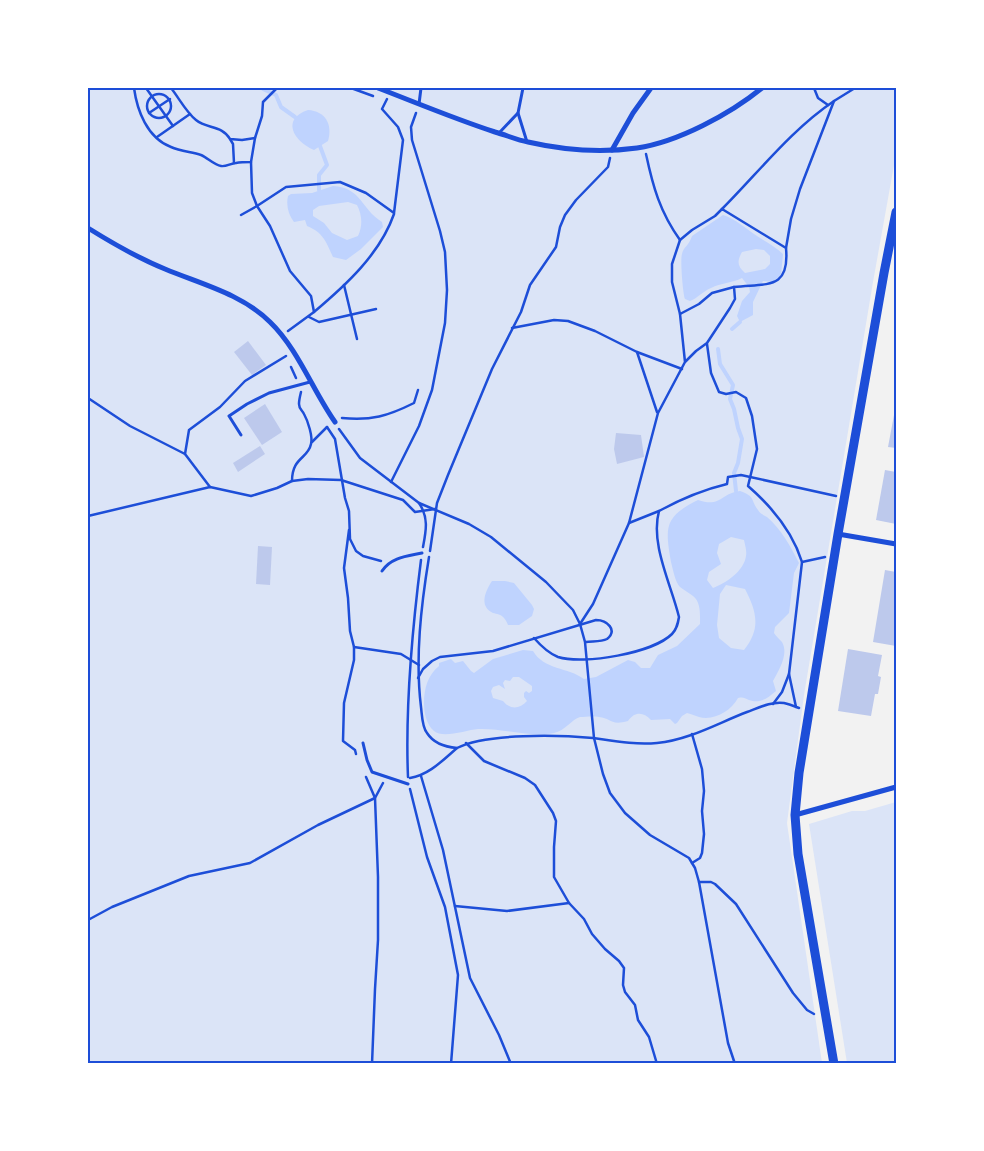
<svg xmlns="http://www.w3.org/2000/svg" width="984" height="1151" viewBox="0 0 984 1151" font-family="Spectral,serif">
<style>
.green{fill:#dbe4f7}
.water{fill:#bfd3fe;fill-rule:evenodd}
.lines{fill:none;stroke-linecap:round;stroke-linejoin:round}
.stream{stroke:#bfd3fe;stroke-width:4}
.building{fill:#bdc9ec}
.path{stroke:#1d4ed8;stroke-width:2.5}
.service{stroke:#1d4ed8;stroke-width:3}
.minor{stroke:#1d4ed8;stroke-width:5}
.primary{stroke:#1d4ed8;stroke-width:9}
.neatline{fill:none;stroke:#1d4ed8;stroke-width:2}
</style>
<rect width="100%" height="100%" fill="#f2f2f2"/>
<!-- green -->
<g class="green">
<path d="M88 88H896V154L873 282 804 695 787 823 822 1063 88 1064Z"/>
<path d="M896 802V1063H847L809 824 852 811H865Z"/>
</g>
<!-- water -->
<g class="water">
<path d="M308 110C325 111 333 124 328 141L314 150C293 141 281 119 308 110Z"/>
<path d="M333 186C362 188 360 208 382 222L383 227 361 249 346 260 333 257C326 242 324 233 307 226L305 220 294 222C288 214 286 205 288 196L291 194 312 193ZM348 202 357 205C362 215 363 225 358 236L347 240 332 233 324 223 313 216V210L319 206Z"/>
<path d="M723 215C736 219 746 229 757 236 766 242 775 246 783 254L781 275 773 282 763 281 753 302V315L740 322 737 316 742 301 750 292 749 287 742 278C732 283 721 283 711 288 703 291 698 298 690 301L685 299C683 294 680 260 682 254 683 247 689 246 692 236ZM756 249 764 250 770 256V264L765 269 745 273C737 266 737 261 742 252Z"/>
<path d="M740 491C756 497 750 499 758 510 760 514 764 515 767 517 781 529 791 547 799 563L794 573 789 613 775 627 774 633C776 636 779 639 782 642 789 654 779 670 773 681L776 691C768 698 760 704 749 700 744 698 744 697 738 698 731 711 714 721 699 717 695 716 692 714 687 713L682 716 677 723 675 724 670 719 651 720C643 711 634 712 628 721 610 726 611 718 599 717 593 716 585 717 580 717 572 719 565 731 554 733 529 738 504 728 478 729 466 730 443 739 434 731 426 724 424 712 424 703 424 688 428 675 439 666V663L451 659 455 663 463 661 471 671 474 673 493 659 523 650 533 651C544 670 568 667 584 679L596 677 628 660 635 662 641 668H650L658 655 677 646 700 624C700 615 701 602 693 596 689 593 684 590 680 587 675 582 673 569 671 562 665 527 664 517 698 500 721 508 721 493 740 491ZM731 537 744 540C745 545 747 551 746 556 744 571 726 583 713 588L707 580 709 572 721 564 717 553 719 544ZM726 585 745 589C757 612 761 629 744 650L731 648 719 638 717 625 720 594ZM513 677H519L532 686V691L529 693 526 691 524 693V697L527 701C520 709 510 710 503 701L493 698 491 691 493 687 499 685 505 689 503 683 505 680 510 681Z"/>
<path d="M492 581H505L514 583 532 605 534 609 532 616 519 625H508C507 623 506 620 504 618 501 614 497 614 493 613 478 606 486 590 492 581Z"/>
</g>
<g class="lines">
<!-- stream -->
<g class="stream">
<path d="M263 89 276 95 281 107 295 117"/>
<path d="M319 190V175L327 165 320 146"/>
<path d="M732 329 740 322"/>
<path d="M718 349 720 364 733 385 730 399 734 409 738 428 742 439 738 463 734 473 736 491"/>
</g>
</g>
<!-- building -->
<g class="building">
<path d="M248 341 266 365 252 375 234 352Z"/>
<path d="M265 404 282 432 262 445 244 418Z"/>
<path d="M894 415H896V448L888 447Z"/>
<path d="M616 433 641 435 644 457 617 464 614 449Z"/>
<path d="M260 446 265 454 238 472 233 463Z"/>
<path d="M885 470 896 472V524L876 520Z"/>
<path d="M258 546 272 547 270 585 256 584Z"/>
<path d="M885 570 896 572V646L873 642Z"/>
<path d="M848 649 882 655 878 676 881 677 878 694H875L871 716 838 711Z"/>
</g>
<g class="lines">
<!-- path -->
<g class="path">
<path d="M134 88C137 110 147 138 171 147 180 151 191 152 201 155 208 158 214 165 221 166 226 167 231 163 236 163 241 162 246 162 251 162L255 138 262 116 263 102 277 88"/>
<path d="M146 88 173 126"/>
<path d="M171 88C179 98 186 112 196 120 207 129 222 125 230 139L242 140 255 138"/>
<path d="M351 88 373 96"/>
<path d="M814 88 818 98 828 105"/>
<circle cx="159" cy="106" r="12"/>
<path d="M149 113 170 99"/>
<path d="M157 137 190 114"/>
<path d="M230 139 233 144 234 163"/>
<path d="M646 154C653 187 660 212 680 240"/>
<path d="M722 209C758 173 791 130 834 101"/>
<path d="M241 215 257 206 252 193 251 162"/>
<path d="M786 248 791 219 800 189 834 101 855 88"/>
<path d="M344 285 357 339"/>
<path d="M314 312C346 285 380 254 394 214"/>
<path d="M680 314 699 304 712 293 734 287"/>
<path d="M309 317 319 322 376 309"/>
<path d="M512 328 554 320 568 321 595 331 637 352 682 369"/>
<path d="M288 331 314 312 311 296 290 271 270 226 257 206 286 187 340 182 366 193 394 213 403 140 398 127 382 109 387 99"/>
<path d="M707 344 711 373 719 392 726 394 736 392 746 398 752 416 757 449 748 486C771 506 793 533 802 562L789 674 782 692 773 704"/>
<path d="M637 352 657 412"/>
<path d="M291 367 296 378"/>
<path d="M88 398 130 426 185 454"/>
<path d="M342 418C371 421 388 416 414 403L418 390"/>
<path d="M327 427 335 439 345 498 349 511 350 539 356 551 363 556 381 561"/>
<path d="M339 429 360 458 419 503C429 518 426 531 423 547"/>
<path d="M312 442 327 427"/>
<path d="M292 481C292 457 308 459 311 444 313 437 308 421 304 414 302 410 299 409 299 404 299 400 300 396 301 392"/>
<path d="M391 482 419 426 432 390 445 323 447 290 445 252 440 231 412 140 411 127 416 113"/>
<path d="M210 487 185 454 189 430 220 407 245 381 286 356"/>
<path d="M419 503 469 524 491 537 546 582 573 610 580 624 585 642 594 738 603 774 610 793 625 813 650 835 689 858 695 868 699 882 728 1043 735 1064"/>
<path d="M88 516 210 487 251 496 277 488 292 481 308 479 341 480 403 500 415 512 435 509"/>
<path d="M629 523 659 511"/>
<path d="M349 530 344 568 348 598 350 631 354 647V660L344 703 343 741 355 750 356 754"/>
<path d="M430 551 437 503 448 475 492 369 521 312 530 285 556 247 560 227 565 215 576 200 608 167 610 158"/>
<path d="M802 562 825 557"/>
<path d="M580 624 593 604 629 523 658 413 685 362 696 351 707 343 730 308 735 299 734 287C766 283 790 291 786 248L722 209 715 216 692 230 680 240 672 264V282L680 314 685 362"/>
<path d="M534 638C541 646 548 653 558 657 584 665 653 653 672 634 677 629 678 623 679 617 671 584 650 544 659 511 681 499 702 490 727 484L728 477 741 475 836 496"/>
<path d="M354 647 401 654 419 665"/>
<path d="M789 674 796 707"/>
<path d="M418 678 423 669 432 661 440 657 493 651 596 620C607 620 618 630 607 639 601 642 592 641 586 642"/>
<path d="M692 734 702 769 704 791 702 811 704 834 702 853 700 858 692 863"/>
<path d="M466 743 484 761 525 778 535 785 553 813 556 821 554 847V877L569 903 584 919 592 934 605 949 619 961 624 968 623 985 625 992 635 1005 638 1020 649 1037 657 1064"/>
<path d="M457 748C486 733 559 735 593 738 614 741 635 745 657 743 689 740 718 723 747 712 758 708 772 701 784 703 789 704 794 706 799 708"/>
<path d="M421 776 443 850 470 978 499 1035 511 1064"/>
<path d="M366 777 375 798 378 877V940L375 989 372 1064"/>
<path d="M408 777C405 705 412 631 421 560"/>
<path d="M410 778C429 775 443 760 457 748 445 747 434 744 427 733 422 727 422 715 421 707 415 658 421 606 429 557"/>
<path d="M410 789 427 857 445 907 458 975 451 1064"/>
<path d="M699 882H711L715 884 736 904 793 993 807 1010 814 1014"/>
<path d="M455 906 507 911 569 903"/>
<path d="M88 920 112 907 189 876 250 863 318 825 375 798 383 783"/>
<path d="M88 1056 89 1064"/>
</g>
<!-- service -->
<g class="service">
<path d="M523 88 518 113 527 142"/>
<path d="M419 104 421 88"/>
<path d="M499 133 518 113"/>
<path d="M241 435 229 416 247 404 269 393 310 382"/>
<path d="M382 571C391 557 408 556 422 553"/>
<path d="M363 743 367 760 372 772 408 784"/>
</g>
<!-- minor -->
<g class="minor">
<path d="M378 88C417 103 455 119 495 132 506 135 517 140 528 142 563 150 601 153 637 148 678 142 730 114 762 88"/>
<path d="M612 150 633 113 651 88"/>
<path d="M88 228C112 243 138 258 165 269 201 284 242 294 270 322 298 349 313 391 335 422"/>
<path d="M838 534 896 544"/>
<path d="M795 815 896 787"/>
</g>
<!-- primary -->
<path class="primary" d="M834 1064 798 854 795 815 799 773 838 534 884 273 896 212"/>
</g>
<!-- border -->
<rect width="984" height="1151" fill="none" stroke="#ffffff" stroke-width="178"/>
<rect x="89" y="89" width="806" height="973" class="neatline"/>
</svg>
